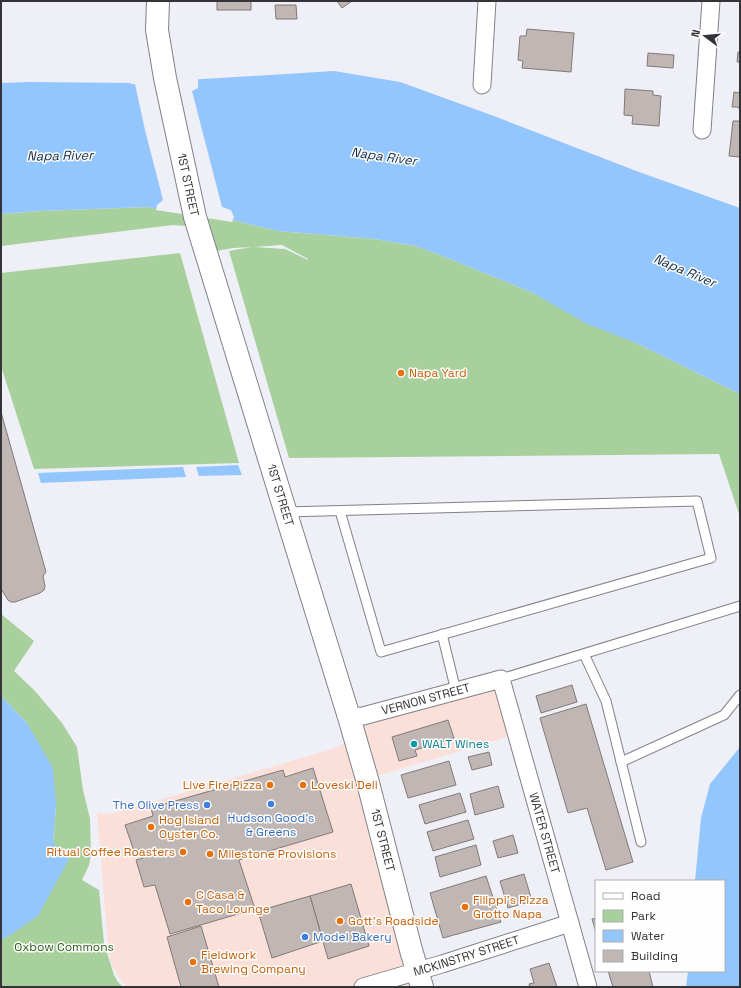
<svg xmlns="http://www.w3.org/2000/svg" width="741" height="988" viewBox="0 0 741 988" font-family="'Space Grotesk',sans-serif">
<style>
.commercial{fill:#fae0d9}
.green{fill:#a8d09c;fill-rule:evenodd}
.water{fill:#93c6fc}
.pier{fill:#efeff8}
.building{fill:#c0b6b4;stroke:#827977}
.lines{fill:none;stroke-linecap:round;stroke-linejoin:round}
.lane-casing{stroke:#808189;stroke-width:11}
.street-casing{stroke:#808189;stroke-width:19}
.secondary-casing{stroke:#808189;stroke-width:24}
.lane{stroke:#fff;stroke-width:9}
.street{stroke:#fff;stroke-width:17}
.secondary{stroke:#fff;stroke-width:22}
.food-dot{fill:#e8710a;stroke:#fefefe;stroke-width:1.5}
.culture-dot{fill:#0f9aa8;stroke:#fefefe;stroke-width:1.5}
.shop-dot{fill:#3f7fe0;stroke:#fefefe;stroke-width:1.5}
.labels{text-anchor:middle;stroke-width:3;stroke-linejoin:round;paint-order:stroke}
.street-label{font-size:12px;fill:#343438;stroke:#fefefe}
.food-label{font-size:12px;fill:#c56008;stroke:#fefefe;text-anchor:start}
.culture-label{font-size:12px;fill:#0d838f;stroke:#fefefe;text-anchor:start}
.shop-label{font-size:12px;fill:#366cbe;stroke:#fefefe;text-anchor:end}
.park-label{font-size:12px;fill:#2a5e15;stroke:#fefefe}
.water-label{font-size:13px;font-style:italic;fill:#112c46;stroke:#fefefe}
</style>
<rect width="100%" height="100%" fill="#efeff8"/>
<!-- commercial -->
<path class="commercial" d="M501 679 517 734 367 779 422 987H127L120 979 111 963 108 945 97 813 111 814 329 750 355 739 349 717Z"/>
<!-- green -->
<g class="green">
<path d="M147 207 184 212 195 217 232 220 278 231 375 239 415 246 440 255 533 293 578 318 636 343 740 394V517L719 454 289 458 229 251 252 247 233 248 206 253 198 227 173 225 1 246V214L40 211ZM282 245 308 259V260L285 249 254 247Z"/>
<path d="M180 253 239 463 34 469 1 366V273Z"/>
<path d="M1 614 34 641 14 671 35 691 62 723 77 747 83 790 90 819 91 854 89 865 82 880 99 890 104 943 114 975 118 982 123 987H1V940L9 936 53 843 56 805 27 723 1 696Z"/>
</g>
<!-- water -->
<g class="water">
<path d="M334 71 400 82 494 116 639 172 740 208V394L636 343 587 324 533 293 440 255 415 246 375 239 278 231 232 220 147 207 40 211 1 214V83L29 82 138 83Z"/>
<path d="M238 465 242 475 199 476 196 467Z"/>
<path d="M183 467 186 477 41 483 38 473Z"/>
<path d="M1 696 27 723 53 768 56 805 53 843 69 859 38 916 9 936 1 940Z"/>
<path d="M740 747V987H686L688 971H724V881H695L701 818 710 784Z"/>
</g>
<!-- pier -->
<path class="pier" d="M198 77V88L192 91 222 207 231 210 234 217 232 222 156 210 157 205 163 200 145 130 135 84H132L124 81H138Z"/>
<!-- building -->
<g class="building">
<rect x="217" y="1" width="34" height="9"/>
<path d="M337 1H352L342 8Z"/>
<path d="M275 5H296L297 19H276Z"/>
<path d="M527 29 574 33 571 72 522 68 523 61 518 60 520 36H526Z"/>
<path d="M738 52H740V62H737Z"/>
<path d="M648 53 674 55 673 68 647 66Z"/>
<path d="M740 86V108H738V107H732L734 92 739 93Z"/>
<path d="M625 89 653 91V95L661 96 659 126 632 124 633 116 624 115Z"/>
<path d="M733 121H740V157L729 156Z"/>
<path d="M1 412 46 572 43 576 45 586 44 590 40 593 15 602H11L8 600 1 589Z"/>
<path d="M572 685 577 702 541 713 536 696Z"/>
<path d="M586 704 633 862 606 870 587 808 568 813 540 718Z"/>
<path d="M448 720 454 738 415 750 417 756 399 761 392 737Z"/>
<path d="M489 752 492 765 472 770 468 757Z"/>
<path d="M449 761 456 785 408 798 401 775Z"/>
<path d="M313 768 333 832 239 860 255 909 170 934 155 885 144 887 136 860 143 858 140 849 134 851 125 825 153 816 151 808 283 770 285 777Z"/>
<path d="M498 786 504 807 475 815 470 794Z"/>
<path d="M460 793 466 812 425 824 419 805Z"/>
<path d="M468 820 474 839 433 851 427 832Z"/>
<path d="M513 835 518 853 498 858 493 841Z"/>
<path d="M476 845 481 865 440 877 435 857Z"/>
<path d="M524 874 532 901 508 908 500 881Z"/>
<path d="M486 876 501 922 443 938 430 893Z"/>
<path d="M351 884 369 946 328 959 310 896Z"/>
<path d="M310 896 323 941 272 958 258 911Z"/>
<path d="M596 918V932L592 919Z"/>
<path d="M201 926 219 987H181L167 937Z"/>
<path d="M549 963 557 987H530L529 984 534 983 530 969Z"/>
<path d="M608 971H649L653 987H613Z"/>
</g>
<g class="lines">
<defs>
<g id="lane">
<path d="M285 512 697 501 711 558 381 652 340 511"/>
<path d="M442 634 456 691"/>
<path d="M584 654 606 701 641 842"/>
<path d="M501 679 740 606"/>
<path d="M621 762 724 715 740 695"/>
</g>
<g id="street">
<path d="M482 85 487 1"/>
<path d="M702 130 711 1"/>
<path id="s1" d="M349 717 363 716 501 679 588 987"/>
<path id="s2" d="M363 987 442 964 570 923"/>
</g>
<g id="secondary">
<path id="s3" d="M158 1 157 30 165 78 195 217 276 481 349 717 367 779 411 950 422 987"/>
</g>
</defs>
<!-- lane casing -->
<use href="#lane" class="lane-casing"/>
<!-- street casing -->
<use href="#street" class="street-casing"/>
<!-- secondary casing -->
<use href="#secondary" class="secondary-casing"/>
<!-- lane -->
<use href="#lane" class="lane"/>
<!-- street -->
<use href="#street" class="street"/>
<!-- secondary -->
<use href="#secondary" class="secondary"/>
</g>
<!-- markers -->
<g class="food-dot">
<circle cx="401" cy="373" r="4"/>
<circle cx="270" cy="785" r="4"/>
<circle cx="303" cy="785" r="4"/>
<circle cx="151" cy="827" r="4"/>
<circle cx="183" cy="852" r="4"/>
<circle cx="210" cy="854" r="4"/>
<circle cx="188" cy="902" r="4"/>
<circle cx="465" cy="907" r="4"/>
<circle cx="340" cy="921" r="4"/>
<circle cx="193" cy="962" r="4"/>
</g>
<circle class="culture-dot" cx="414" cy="744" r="4"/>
<g class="shop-dot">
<circle cx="271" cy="804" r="4"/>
<circle cx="207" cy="805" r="4"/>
<circle cx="305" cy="937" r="4"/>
</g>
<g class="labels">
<!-- street labels -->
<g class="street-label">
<text dy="4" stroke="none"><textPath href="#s3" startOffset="187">1ST STREET</textPath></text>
<text dy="4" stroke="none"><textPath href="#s3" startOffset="511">1ST STREET</textPath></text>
<text dy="4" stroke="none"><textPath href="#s1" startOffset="79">VERNON STREET</textPath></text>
<text dy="4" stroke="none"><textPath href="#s1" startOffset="317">WATER STREET</textPath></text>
<text dy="4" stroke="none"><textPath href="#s3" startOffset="871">1ST STREET</textPath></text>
<text dy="4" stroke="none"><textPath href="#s2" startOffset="108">MCKINSTRY STREET</textPath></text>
</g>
<!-- food labels -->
<g class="food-label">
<text x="409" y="377">Napa Yard</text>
<text x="262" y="789" text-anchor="end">Live Fire Pizza</text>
<text x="311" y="789">Loveski Deli</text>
<text x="159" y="824">Hog Island<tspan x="159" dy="14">Oyster Co.</tspan></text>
<text x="175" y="856" text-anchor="end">Ritual Coffee Roasters</text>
<text x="218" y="858">Milestone Provisions</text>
<text x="196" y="899">C Casa &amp;<tspan x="196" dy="14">Taco Lounge</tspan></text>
<text x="473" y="904">Filippi's Pizza<tspan x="473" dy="14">Grotto Napa</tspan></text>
<text x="348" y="925">Gott's Roadside</text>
<text x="201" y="959">Fieldwork<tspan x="201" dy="14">Brewing Company</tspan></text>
</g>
<!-- culture labels -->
<g class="culture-label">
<text x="422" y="748">WALT Wines</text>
</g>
<!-- shop labels -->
<g class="shop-label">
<text x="199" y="809">The Olive Press</text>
<text x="271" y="822" text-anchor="middle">Hudson Good's<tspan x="271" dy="14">&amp; Greens</tspan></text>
<text x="313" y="941" text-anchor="start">Model Bakery</text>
</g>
<!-- park labels -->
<g class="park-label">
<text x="64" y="951">Oxbow Commons</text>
</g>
<!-- water labels -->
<g class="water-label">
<text transform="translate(60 155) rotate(-1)" y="5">Napa River</text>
<text transform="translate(384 156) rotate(8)" y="5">Napa River</text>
<text transform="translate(685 270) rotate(23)" y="5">Napa River</text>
</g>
</g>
<!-- border -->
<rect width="741" height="988" fill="none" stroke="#343438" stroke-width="4"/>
<!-- legend -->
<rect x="595" y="880" width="130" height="92" fill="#fefefe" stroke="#adadaf"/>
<rect x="603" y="893" width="20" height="6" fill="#ffffff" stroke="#adadaf"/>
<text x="631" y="900" font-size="12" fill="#343438">Road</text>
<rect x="603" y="910" width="20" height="12" fill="#a8d09c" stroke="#adadaf"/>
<text x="631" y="920" font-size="12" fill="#343438">Park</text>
<rect x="603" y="930" width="20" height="12" fill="#93c6fc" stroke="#adadaf"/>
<text x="631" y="940" font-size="12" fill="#343438">Water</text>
<rect x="603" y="950" width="20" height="12" fill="#c0b6b4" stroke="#adadaf"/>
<text x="631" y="960" font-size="12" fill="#343438">Building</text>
<!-- north arrow -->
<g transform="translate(705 36) rotate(286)" stroke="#fefefe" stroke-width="3" paint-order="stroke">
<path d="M0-3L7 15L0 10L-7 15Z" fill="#343438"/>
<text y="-6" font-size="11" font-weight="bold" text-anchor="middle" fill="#343438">N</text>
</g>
</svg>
